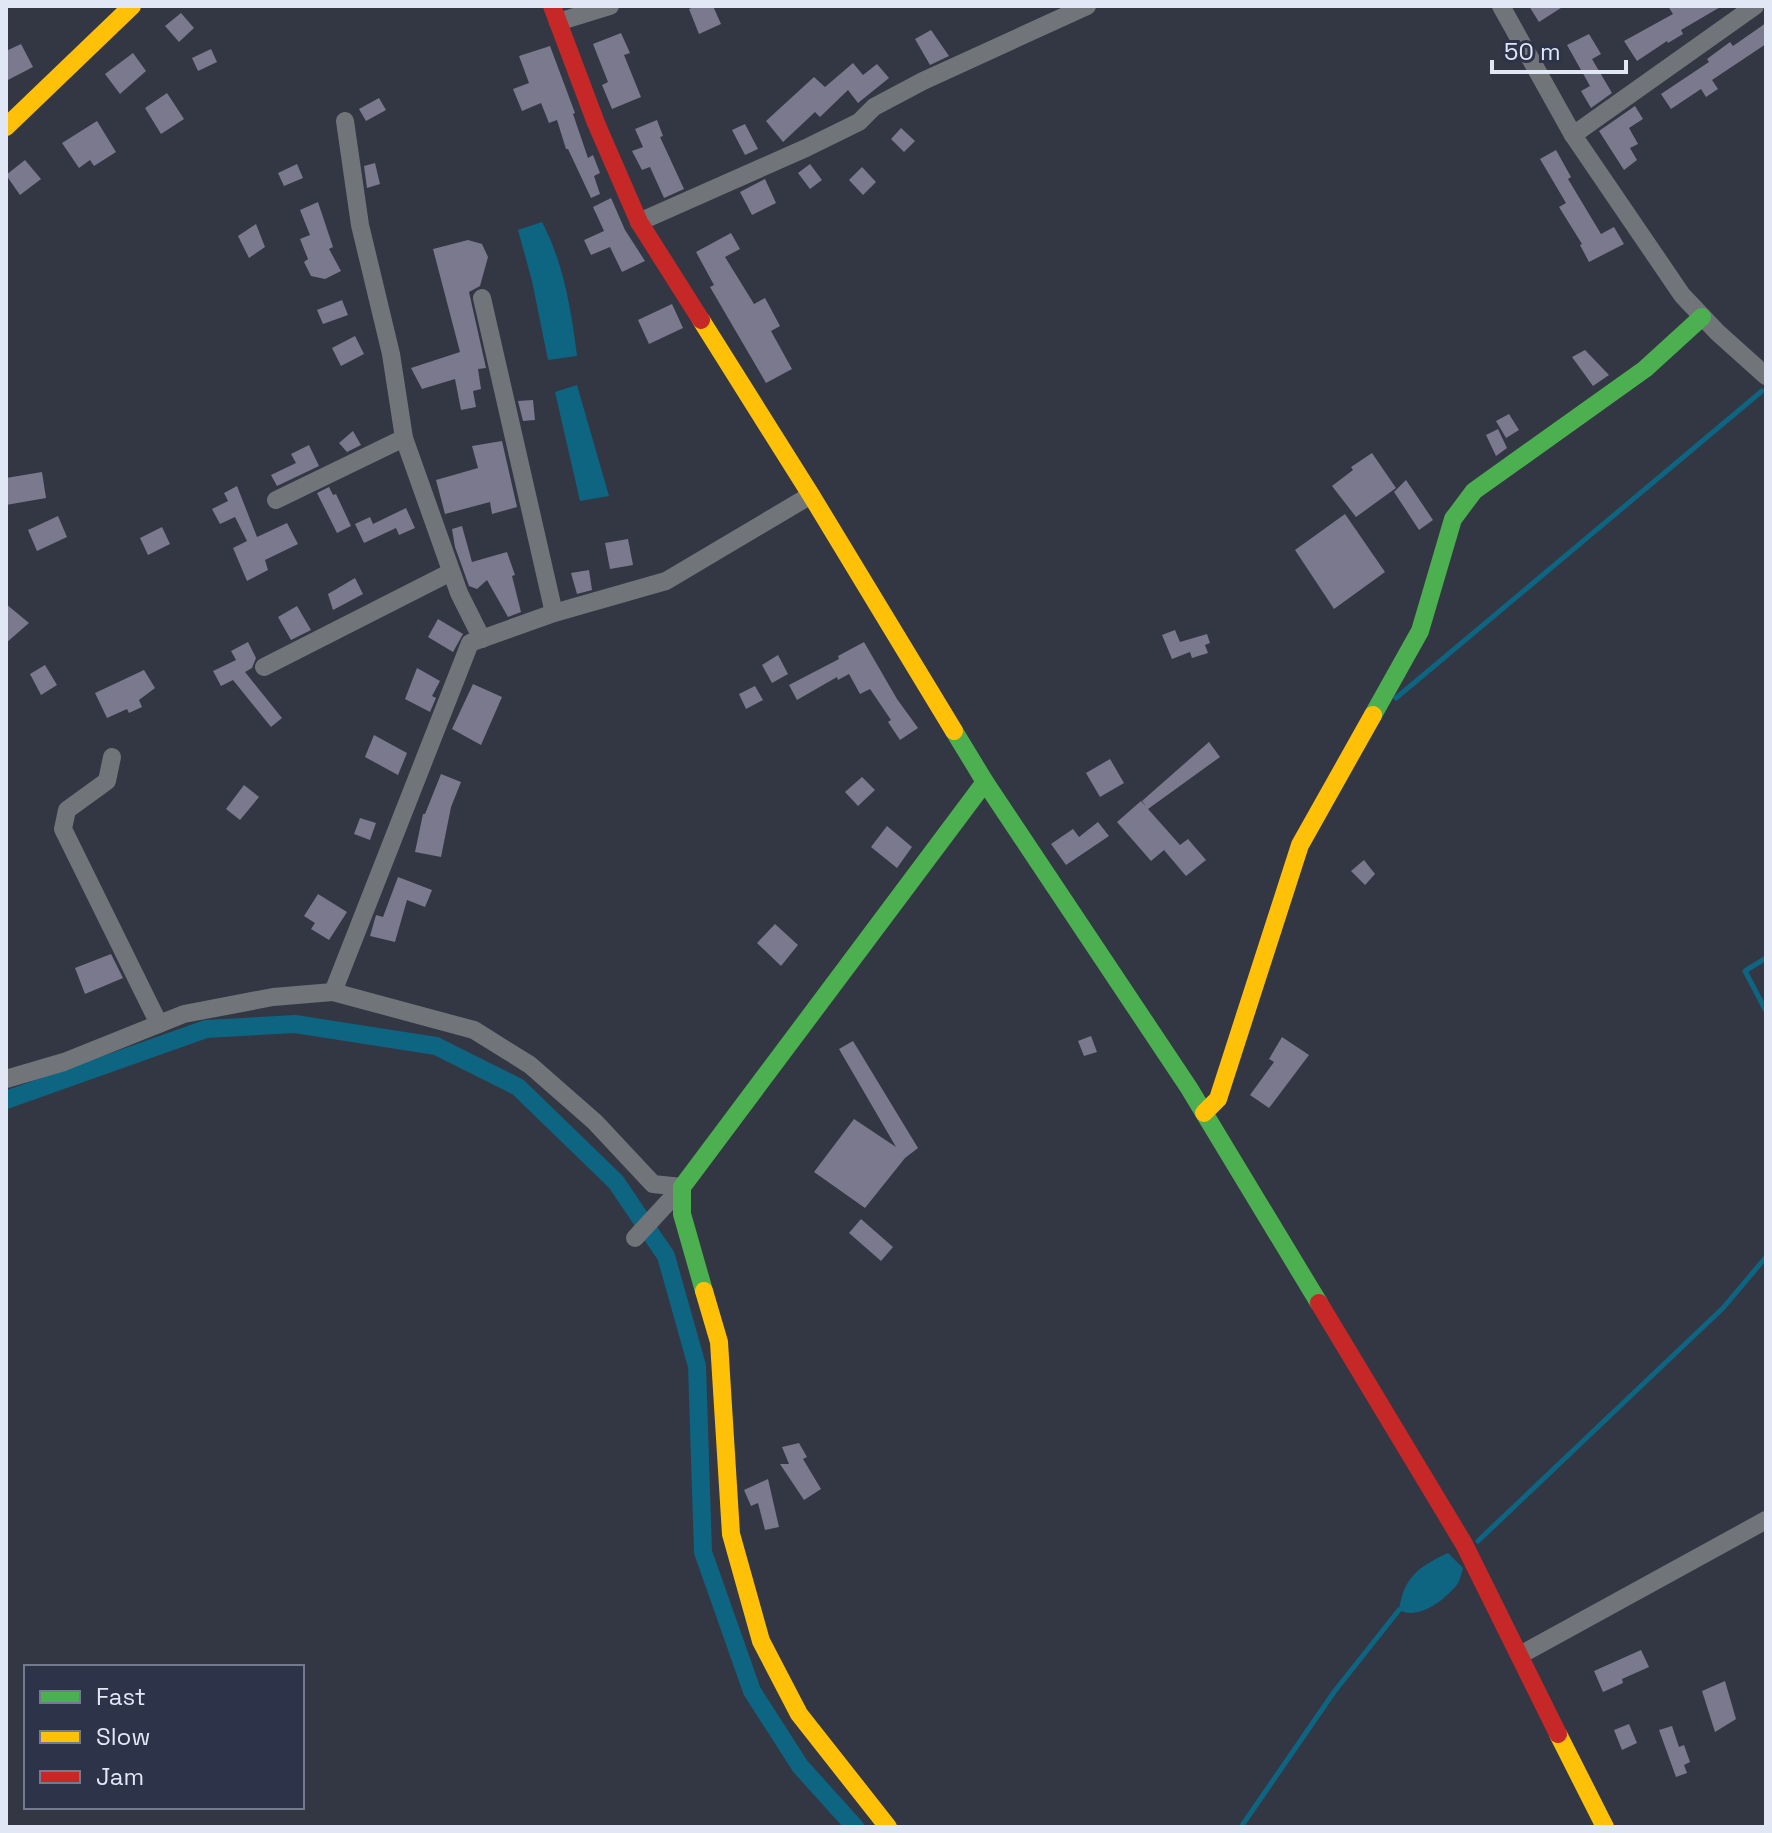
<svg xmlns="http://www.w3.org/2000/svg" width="1772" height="1833" viewBox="0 0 1772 1833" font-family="'Space Grotesk',sans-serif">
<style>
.water{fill:#0d6581}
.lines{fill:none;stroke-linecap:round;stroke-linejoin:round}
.stream{stroke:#0d6581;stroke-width:5}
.canal{stroke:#0d6581;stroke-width:18}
.building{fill:#7b798e}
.street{stroke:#717479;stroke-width:18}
.fast{stroke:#4caf50;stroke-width:18}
.slow{stroke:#ffc107;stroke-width:18}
.jam{stroke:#c62828;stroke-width:18}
</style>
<rect width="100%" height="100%" fill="#333643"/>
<!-- water -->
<g class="water">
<path d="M542 222C564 264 571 309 577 356L548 360 532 281 518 230Z"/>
<path d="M577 385 609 496 580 501 555 392Z"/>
<path d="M1448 1553 1463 1568C1461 1574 1460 1582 1456 1586 1442 1602 1418 1620 1399 1610 1404 1577 1418 1567 1448 1553Z"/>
</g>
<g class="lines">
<!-- stream -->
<g class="stream">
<path d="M1396 698 1762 391"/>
<path d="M1766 958 1745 971 1766 1011"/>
<path d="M1478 1541 1723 1308 1766 1257"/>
<path d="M1241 1827 1334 1692 1399 1610"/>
</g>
<!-- canal -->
<path class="canal" d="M6 1100 206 1029 295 1024 436 1046 518 1087 616 1182 666 1256 697 1366 703 1552 752 1691 800 1766 855 1827"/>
</g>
<!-- building -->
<g class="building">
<path d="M696 6H713L721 24 699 34 689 9Z"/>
<path d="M1529 6H1564L1539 22Z"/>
<path d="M1668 6H1722L1681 30 1683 34 1668 43 1667 41 1637 61 1624 41 1673 14Z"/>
<path d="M181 13 194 28 179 42 165 26Z"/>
<path d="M1766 23V44L1712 80 1718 89 1706 97 1701 89 1671 109 1661 94 1709 62 1707 59 1730 42 1733 46Z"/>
<path d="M931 30 949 56 930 65 915 39Z"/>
<path d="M621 33 630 53 624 55 641 97 612 109 602 85 608 82 593 44Z"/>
<path d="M1589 34 1601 54 1592 59 1612 93 1591 108 1581 91 1590 86 1567 45Z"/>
<path d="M21 44 33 67 6 81V51Z"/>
<path d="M550 46 575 113 573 114 588 158 593 155 600 173 594 176 600 194 591 198 568 149H566L557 120 549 123 541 103 522 111 513 89 529 83 519 56Z"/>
<path d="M211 49 217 62 198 71 192 58Z"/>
<path d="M133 53 146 71 120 94 105 74Z"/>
<path d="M853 63 863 75 877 64 889 78 858 103 848 90 820 117 815 112 783 142 766 121 814 77 825 87Z"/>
<path d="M167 93 184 119 161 134 145 108Z"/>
<path d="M379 98 386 110 366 121 359 109Z"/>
<path d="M1635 106 1643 119 1629 128 1638 144 1630 148 1637 160 1624 170 1599 131Z"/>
<path d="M657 120 663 136 660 137 684 189 664 198 650 167 642 170 632 151 643 147 635 129Z"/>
<path d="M97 121 116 152 94 166 90 160 79 168 62 143Z"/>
<path d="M745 124 758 149 745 155 732 130Z"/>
<path d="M901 128 915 141 904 152 891 139Z"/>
<path d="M1556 150 1571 177 1568 179 1601 234 1614 227 1624 244 1589 262 1580 245 1582 244 1559 207 1566 203 1540 159Z"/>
<path d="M25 160 41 179 20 195 6 175Z"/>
<path d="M375 163 380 184 367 188 364 166Z"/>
<path d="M297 164 303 178 284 186 278 173Z"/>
<path d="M810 164 822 180 810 189 798 173Z"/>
<path d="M862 167 876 182 863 195 849 180Z"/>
<path d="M765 179 776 203 752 215 740 192Z"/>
<path d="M611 198 625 230 645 261 622 272 610 247 591 255 584 240 604 231 593 207Z"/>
<path d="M318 202 333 247 329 249 341 271 325 279 311 276 304 262 308 259 300 239 310 235 300 210Z"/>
<path d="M256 224 265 247 249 258 238 236Z"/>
<path d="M731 233 740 249 725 257 754 304 765 298 780 326 771 331 792 369 766 383 710 287 714 285 696 252Z"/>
<path d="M468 240 482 244 488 257 480 286 469 292 486 368 478 369 481 389 473 391 476 407 461 410 455 379 422 389 411 368 460 352 433 249Z"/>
<path d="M342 300 348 315 323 324 317 310Z"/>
<path d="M672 304 683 328 649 344 638 320Z"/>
<path d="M355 336 364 354 341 366 332 348Z"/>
<path d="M1585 350 1609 375 1593 386 1572 357Z"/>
<path d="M533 400 535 420 523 421 518 401Z"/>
<path d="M1509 414 1519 430 1506 438 1496 421Z"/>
<path d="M1498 429 1507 448 1496 456 1486 435Z"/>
<path d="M353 431 361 445 347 452 339 443Z"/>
<path d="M502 441 517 507 492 514 490 502 445 514 436 480 478 468 472 446Z"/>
<path d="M309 445 319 466 277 486 271 475 296 463 291 454Z"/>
<path d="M1372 453 1396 488 1356 517 1332 486 1353 470 1351 467Z"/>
<path d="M42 472 46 498 6 505V478Z"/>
<path d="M1406 480 1433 520 1419 530 1394 492Z"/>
<path d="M237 486 257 537 287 523 298 544 265 560 268 570 247 581 233 548 247 541 235 517 220 524 212 509 228 501 224 493Z"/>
<path d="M329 487 333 495 336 494 351 526 337 533 317 493Z"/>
<path d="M406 508 415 528 399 535 396 528 364 543 355 524 370 517 373 524Z"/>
<path d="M1345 514 1385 572 1334 609 1295 550Z"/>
<path d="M58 516 67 537 37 551 28 530Z"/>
<path d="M462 526 472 562 507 552 515 575 512 576 521 612 508 617 487 580 477 589 469 586 455 547 452 529Z"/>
<path d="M162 527 170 544 148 555 140 538Z"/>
<path d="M628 539 633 565 610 569 605 543Z"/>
<path d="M589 570 592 590 577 594 571 573Z"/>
<path d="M355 578 363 594 333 610 328 594Z"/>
<path d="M6 604 29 623 6 643Z"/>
<path d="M297 606 311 630 291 640 278 617Z"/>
<path d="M438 619 463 634 453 652 428 637Z"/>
<path d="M1175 630 1180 642 1207 634 1210 643 1205 645 1208 653 1192 658 1190 652 1172 659 1162 635Z"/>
<path d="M248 642 256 658 252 668 245 672 282 718 271 727 233 680 221 686 213 671 236 660 231 651Z"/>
<path d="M864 642 897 699 918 728 900 740 888 722 891 720 870 689 860 694 849 674 838 680 837 677 797 700 789 685 839 659 838 656Z"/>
<path d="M778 655 788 674 772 683 762 665Z"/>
<path d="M45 665 57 685 41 695 30 674Z"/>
<path d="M417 668 440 681 432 696 436 698 430 712 405 699Z"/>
<path d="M144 670 155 688 139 700 142 707 129 713 127 709 107 718 95 693Z"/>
<path d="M473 684 502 697 481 745 452 729Z"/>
<path d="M755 686 763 700 746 709 739 694Z"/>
<path d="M374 735 407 753 398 775 365 757Z"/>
<path d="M1209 742 1220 757 1148 809 1180 845 1188 839 1206 860 1186 876 1164 850 1151 861 1117 822 1141 801 1146 806 1142 801Z"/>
<path d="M1110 759 1124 783 1100 797 1086 773Z"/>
<path d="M441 774 461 782 451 807 441 857 415 852 423 814H425Z"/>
<path d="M862 777 875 790 858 806 845 792Z"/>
<path d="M244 785 259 797 240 820 226 809Z"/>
<path d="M360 818 376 823 370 840 354 834Z"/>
<path d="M1098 822 1109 836 1066 865 1051 844 1073 829 1079 837Z"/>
<path d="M887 826 912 847 897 868 871 847Z"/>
<path d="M1364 860 1375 874 1365 885 1351 871Z"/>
<path d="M398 877 432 890 425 907 407 900 395 942 370 936 376 915 383 917Z"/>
<path d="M318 894 347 912 329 940 311 929 315 923 304 916Z"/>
<path d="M775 924 798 945 781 966 757 943Z"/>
<path d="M111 954 123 978 85 994 75 968Z"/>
<path d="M1091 1036 1097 1052 1084 1056 1078 1041Z"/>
<path d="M1282 1037 1309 1055 1269 1108 1250 1095 1274 1062 1269 1059Z"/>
<path d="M853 1041 918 1148 905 1158 865 1208 814 1172 854 1119 896 1147 839 1049Z"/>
<path d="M861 1219 893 1247 881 1261 849 1233Z"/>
<path d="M799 1443 807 1457 803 1459 821 1489 804 1500 780 1464H789L782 1447Z"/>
<path d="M768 1479 779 1527 765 1530 758 1503 751 1506 744 1490Z"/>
<path d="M1641 1650 1649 1667 1622 1679 1623 1683 1603 1692 1594 1671Z"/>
<path d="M1725 1681 1736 1719 1715 1732 1702 1691Z"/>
<path d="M1629 1724 1637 1743 1622 1750 1614 1730Z"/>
<path d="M1672 1726 1679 1747 1684 1745 1690 1762 1684 1765 1687 1773 1676 1777 1659 1730Z"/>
</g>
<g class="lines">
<!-- street -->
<g class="street">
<path d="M1501 6 1573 135 1682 295 1717 332 1766 376"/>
<path d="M558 22 610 6"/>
<path d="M345 121 360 225 391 354 404 438 459 593 482 639"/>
<path d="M1573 135 1755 6"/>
<path d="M639 222 806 148 859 122 874 107 923 81 1087 6"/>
<path d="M482 298 554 613"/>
<path d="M276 500 404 438"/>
<path d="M264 667 451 572"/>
<path d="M112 757 107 781 67 810 63 829 159 1024"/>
<path d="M333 992 470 643 554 613 666 581 811 495"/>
<path d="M6 1079 64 1062 184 1014 273 997 333 992 474 1030 530 1065 595 1122 653 1184 682 1187"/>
<path d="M635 1238 682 1187"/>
<path d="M1520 1655 1766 1520"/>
</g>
<!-- fast -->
<g class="fast">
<path d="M1373 715 1420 631 1453 519 1474 491 1645 369 1702 317"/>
<path d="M954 731 985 782 1189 1088 1319 1303"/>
<path d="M704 1291 682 1214V1187L985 782"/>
</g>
<!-- slow -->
<g class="slow">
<path d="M6 127 132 6"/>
<path d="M701 320 811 495 954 731"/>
<path d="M1204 1113 1218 1099 1300 845 1373 715"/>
<path d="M704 1291 719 1342 731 1534 761 1641 799 1714 888 1827"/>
<path d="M1558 1734 1605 1827"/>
</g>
<!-- jam -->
<g class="jam">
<path d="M552 6 596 123 639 222 701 320"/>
<path d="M1319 1303 1464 1544 1558 1734"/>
</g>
</g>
<!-- border -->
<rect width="1772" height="1833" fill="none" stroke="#e2e7f6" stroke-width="16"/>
<!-- legend -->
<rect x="24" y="1665" width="280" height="144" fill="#2d3349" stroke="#757b8e" stroke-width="2"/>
<rect x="40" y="1691" width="40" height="12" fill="#4caf50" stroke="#757b8e" stroke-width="2"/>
<text x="96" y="1705" font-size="24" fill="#e2e7f6">Fast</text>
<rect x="40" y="1731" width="40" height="12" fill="#ffc107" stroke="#757b8e" stroke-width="2"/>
<text x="96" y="1745" font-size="24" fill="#e2e7f6">Slow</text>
<rect x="40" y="1771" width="40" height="12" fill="#c62828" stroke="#757b8e" stroke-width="2"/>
<text x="96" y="1785" font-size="24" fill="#e2e7f6">Jam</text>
<!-- scale -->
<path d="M1492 60v12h134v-12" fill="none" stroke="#e2e7f6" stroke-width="4"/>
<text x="1504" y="60" font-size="24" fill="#e2e7f6" stroke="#2d3349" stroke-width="6" paint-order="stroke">50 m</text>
</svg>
